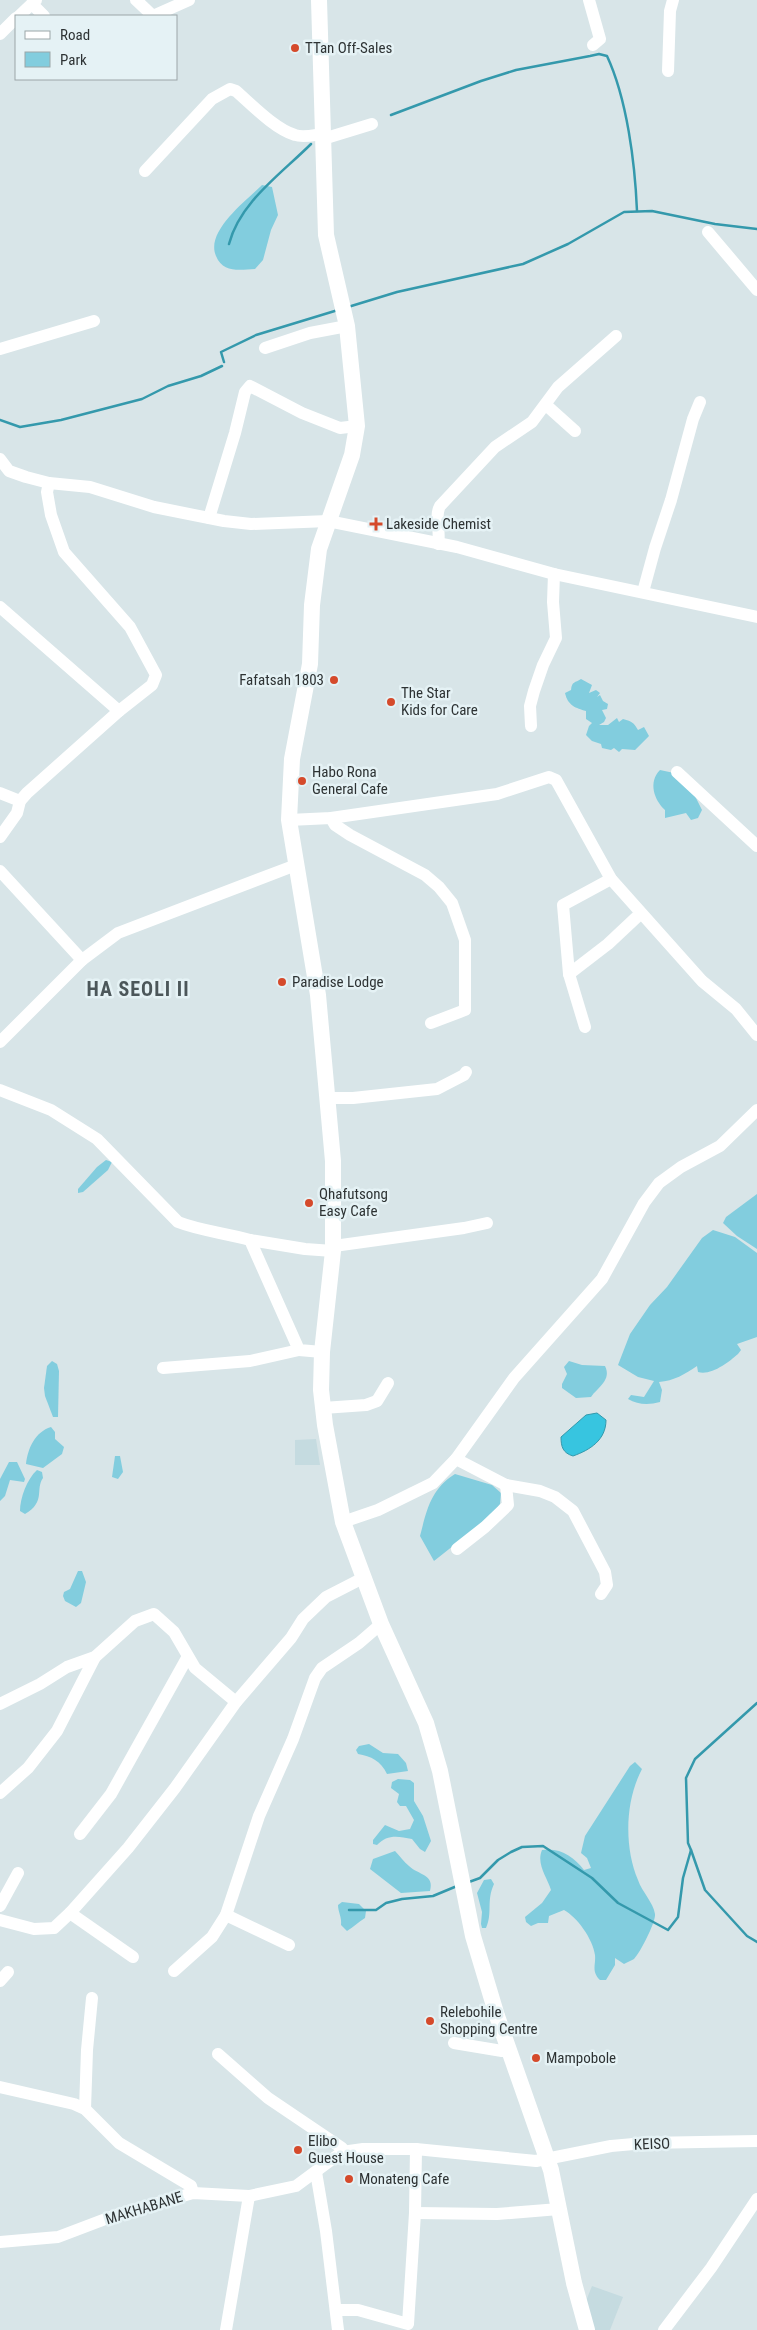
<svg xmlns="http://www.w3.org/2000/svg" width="757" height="2330" viewBox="0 0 757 2330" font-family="'Roboto Condensed',sans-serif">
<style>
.built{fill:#c5dbe0}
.green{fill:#82cdde}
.water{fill:#37c5e0;stroke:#3499ac}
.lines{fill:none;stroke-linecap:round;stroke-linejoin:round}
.stream{stroke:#3499ac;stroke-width:2.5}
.minor{stroke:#fff;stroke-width:12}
.major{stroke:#fff;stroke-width:16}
.poi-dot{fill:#d54a2b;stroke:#e5f2f5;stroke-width:2}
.labels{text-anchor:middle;stroke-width:5;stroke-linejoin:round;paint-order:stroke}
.poi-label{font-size:15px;fill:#2e3334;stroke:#e5f2f5;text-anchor:start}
.street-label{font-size:15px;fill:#2e3334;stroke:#e5f2f5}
.district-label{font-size:20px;font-weight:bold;letter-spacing:1px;fill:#4c575a;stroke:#e5f2f5}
</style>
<rect width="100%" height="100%" fill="#d8e5e8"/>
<!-- built -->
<g class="built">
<path d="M316 1439 320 1465H295V1440Z"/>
<path d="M592 2286 623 2297 610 2330H594L584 2306Z"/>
</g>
<!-- green -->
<g class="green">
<path d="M262 185 272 187 278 215 271 230 263 260 255 269C239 270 223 273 216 256 205 231 247 200 262 185Z"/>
<path d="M581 679 592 685 589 693 596 690 600 693 597 697 600 695 603 701 608 704 607 709 602 710 606 718 604 722 599 725H608L617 718 619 722 623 719C633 722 633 722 638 730L644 727 649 736 635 750 622 749 619 752 614 748 611 750 602 748 601 744 592 741 586 735 589 726 592 723 586 719V711C576 708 568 706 565 693L571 690C572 681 575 683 581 679Z"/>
<path d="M660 770 674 773 695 796 702 810 698 818 691 820 686 813 665 818V810C654 800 648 782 660 770Z"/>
<path d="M106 1160 112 1162 108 1170 83 1192 78 1193V1189L97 1167Z"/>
<path d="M757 1194V1249L737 1236 723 1223 726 1217Z"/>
<path d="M713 1230 735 1237 757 1253V1337L737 1344 741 1350 738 1354C729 1362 711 1376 698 1372L697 1366C685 1374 674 1381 659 1382L662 1390 660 1402C649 1405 638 1405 628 1399L631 1395 644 1397 654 1381 638 1377 618 1365 630 1334 650 1305 667 1287 702 1238Z"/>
<path d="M52 1361 57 1364 59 1371 58 1417H53L45 1396 44 1388 47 1366Z"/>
<path d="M569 1361 582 1365 605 1366C612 1380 598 1387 591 1397L576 1398 562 1388V1384L567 1374 564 1367Z"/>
<path d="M51 1427 55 1432V1439L64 1447 62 1454 43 1468 26 1464C28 1448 35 1432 51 1427Z"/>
<path d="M115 1456H120L123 1472 118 1479 112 1477Z"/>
<path d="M9 1462H17L25 1479 24 1482 10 1480 5 1496 0 1501V1479Z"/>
<path d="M37 1470 42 1472 43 1478C35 1489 46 1502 25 1514L20 1511C20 1498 27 1479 37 1470Z"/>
<path d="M455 1474 492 1485 501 1493 500 1504 492 1515 434 1561 420 1536C427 1509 431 1489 455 1474Z"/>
<path d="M78 1571H82L86 1582 81 1603 76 1607 65 1601 63 1596 64 1592 70 1589Z"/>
<path d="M369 1744 383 1753 398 1754 406 1763 408 1771 387 1774C381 1761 371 1756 358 1754L356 1750 359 1746Z"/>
<path d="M635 1762 642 1769C625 1801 624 1847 638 1880 642 1892 653 1902 655 1914 656 1922 640 1953 634 1959 631 1961 627 1962 624 1964L615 1958V1965L606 1980H600C591 1971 596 1965 595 1955 593 1939 577 1917 564 1910L549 1916 548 1923H538L531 1926 526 1922 525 1917 542 1903 551 1890C547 1877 536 1864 542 1850 560 1847 574 1857 584 1870L591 1868 587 1858 581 1853 585 1836 630 1766Z"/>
<path d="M398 1779 410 1780 414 1783V1801L423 1816 431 1841 425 1852 420 1849 412 1839C398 1836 387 1834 377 1845L373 1844V1840L385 1825 399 1831 410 1829 414 1820 406 1806H400L397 1802 399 1794 391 1788 392 1782Z"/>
<path d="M395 1851C400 1856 404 1862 409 1866 418 1875 435 1874 430 1891L401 1893 370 1869 373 1859Z"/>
<path d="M491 1879 494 1884C486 1901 493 1913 486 1928H482L481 1924 482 1912 477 1893 484 1880Z"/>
<path d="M342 1902 359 1904 366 1911 365 1918C358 1922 354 1927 347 1931L341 1925C342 1917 338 1912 338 1905Z"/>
</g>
<!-- water -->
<path class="water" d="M597 1413 606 1420C606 1440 590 1450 573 1456 563 1453 561 1447 561 1437L586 1415Z"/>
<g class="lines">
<!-- stream -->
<g class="stream">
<path d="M391 115 481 81 516 70 590 56 599 54 607 56C627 99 635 163 637 211"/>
<path d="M229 244C240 202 281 174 311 144"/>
<path d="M348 307 397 292 523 264 568 244 624 212 652 211 715 224 757 229"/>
<path d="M224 362 221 352 256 335 338 310"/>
<path d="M0 420 20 427 61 420 142 399 168 386 201 376 222 366"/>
<path d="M691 1850 705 1890 747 1936 757 1942"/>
<path d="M469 1882 480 1878 498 1860 511 1852 522 1847 543 1846 592 1878 618 1903 668 1930 678 1917 683 1878 691 1850 688 1843 686 1778 695 1759 757 1703"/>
<path d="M349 1910H376L386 1903 402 1899 433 1896 457 1886"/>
</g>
<!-- minor -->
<g class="minor">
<path d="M136 0 153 16 189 0"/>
<path d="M589 0 600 39 593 45"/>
<path d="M32 4 44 16"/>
<path d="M19 16 36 0"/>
<path d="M0 34 16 18"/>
<path d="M668 71 670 11 673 0"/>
<path d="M323 139 372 124"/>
<path d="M145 171 212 99 230 89 236 91C252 105 275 129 295 135 303 138 314 135 322 134"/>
<path d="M708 232 757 290"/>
<path d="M265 348 310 333 347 326"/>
<path d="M0 349 94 321"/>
<path d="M546 405 575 431"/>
<path d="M0 459 9 471 26 477 49 483 90 487 154 507 224 521 251 524 328 521 457 547 554 574 757 617"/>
<path d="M209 518 235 433 245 392 250 386 302 413 340 428 357 426"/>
<path d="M438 544C441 532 434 517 440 506L495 447 532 422 558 387 616 336"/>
<path d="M643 592 655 548 671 500 693 419 700 402"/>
<path d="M0 607 119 711"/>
<path d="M531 726 530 706 534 691 543 665 556 638 553 602 554 574"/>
<path d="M677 772 757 846"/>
<path d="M0 793 20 801"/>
<path d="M331 818 335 825 350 835 425 875 439 887 452 903 465 940V1010L431 1023"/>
<path d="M289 820 331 818 497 794 549 777 556 780 611 879 702 981 736 1009 757 1035"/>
<path d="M0 837 17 813 20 801 27 793 119 711 152 685 156 675 130 627 64 552 51 515 47 492 49 483"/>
<path d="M0 871 82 960"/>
<path d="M569 974 563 905 611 879"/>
<path d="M585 1027 569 974 608 944 640 914"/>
<path d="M0 1042 82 960 118 933 296 865"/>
<path d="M0 1090 51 1110 97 1139 178 1222C201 1231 226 1233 250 1240L299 1350 322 1352"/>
<path d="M326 1098H353L437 1089 464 1075 466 1072"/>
<path d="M250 1240 305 1249 333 1251"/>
<path d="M334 1246 464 1228 487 1223"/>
<path d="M163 1368 250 1361 299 1350"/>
<path d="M323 1408 366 1405 377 1401 388 1383"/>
<path d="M456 1459 506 1485 540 1491 555 1497 573 1511 605 1572 607 1585 601 1594"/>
<path d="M343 1522 378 1510 433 1483 456 1459 514 1378 602 1279 644 1203 659 1183 681 1167 720 1146 757 1110"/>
<path d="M457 1549 485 1527 508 1505 506 1485"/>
<path d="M0 1704 40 1684 67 1667 95 1657 135 1621 154 1614 174 1632 195 1668 236 1702"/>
<path d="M0 1793 28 1768 57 1731 95 1657"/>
<path d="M80 1834 111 1794 187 1658"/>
<path d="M0 1906 18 1873"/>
<path d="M70 1913 133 1957"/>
<path d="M226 1915 289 1945"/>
<path d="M0 1920 34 1929 54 1928 70 1913 128 1848 175 1788 236 1702 291 1638 303 1619 326 1597 363 1578"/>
<path d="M174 1971 212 1937 226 1915 259 1816 293 1739 315 1678 322 1668 359 1643 381 1624"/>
<path d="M0 1981 8 1972"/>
<path d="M454 2043 502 2051 510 2049"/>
<path d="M218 2054 268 2098 342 2148V2152"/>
<path d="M0 2087 74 2104 85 2109 119 2143 191 2186 193 2193"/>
<path d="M85 2109 87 2050 92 1998"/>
<path d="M316 2172 326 2231 338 2330"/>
<path d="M415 2213 497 2214 559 2209"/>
<path d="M0 2242 58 2237 116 2215 193 2193 249 2196 296 2186 342 2152 363 2149H416L536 2161 611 2146 645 2143 757 2141"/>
<path d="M336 2310H358L408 2324 415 2213 416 2149"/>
<path d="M226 2330 249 2196"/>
<path d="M664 2330 711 2268 757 2199"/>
</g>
<!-- major -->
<path class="major" d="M319 0 326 235 347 326 357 426 352 455 319 549 312 605 310 664 292 759 289 820 318 995 333 1161V1251L322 1352 321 1390 325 1425 343 1522 381 1624 426 1723 440 1771 473 1936 497 2016 551 2170 574 2283 587 2330"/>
</g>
<!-- markers -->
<g class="poi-dot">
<circle cx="295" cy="48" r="5"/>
<path d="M373.5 516.5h5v5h5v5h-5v5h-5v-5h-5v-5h5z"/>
<circle cx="334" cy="680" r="5"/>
<circle cx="391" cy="702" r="5"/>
<circle cx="302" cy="781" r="5"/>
<circle cx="282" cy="982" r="5"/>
<circle cx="309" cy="1203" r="5"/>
<circle cx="430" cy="2021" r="5"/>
<circle cx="536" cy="2058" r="5"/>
<circle cx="298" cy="2150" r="5"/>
<circle cx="349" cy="2179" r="5"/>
</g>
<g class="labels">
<!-- poi labels -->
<g class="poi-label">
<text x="305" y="53">TTan Off-Sales</text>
<text x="386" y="529">Lakeside Chemist</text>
<text x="324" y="685" text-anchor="end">Fafatsah 1803</text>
<text x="401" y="698">The Star<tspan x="401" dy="17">Kids for Care</tspan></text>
<text x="312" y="777">Habo Rona<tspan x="312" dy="17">General Cafe</tspan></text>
<text x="292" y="987">Paradise Lodge</text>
<text x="319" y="1199">Qhafutsong<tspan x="319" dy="17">Easy Cafe</tspan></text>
<text x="440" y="2017">Relebohile<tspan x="440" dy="17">Shopping Centre</tspan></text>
<text x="546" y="2063">Mampobole</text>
<text x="308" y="2146">Elibo<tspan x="308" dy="17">Guest House</tspan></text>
<text x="359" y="2184">Monateng Cafe</text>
</g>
<!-- street labels -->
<g class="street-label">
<text transform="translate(652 2144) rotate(-2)" y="5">KEISO</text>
<text transform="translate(144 2208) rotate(-17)" y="5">MAKHABANE</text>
</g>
<!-- district labels -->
<g class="district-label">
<text x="138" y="996">HA SEOLI II</text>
</g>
</g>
<!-- legend -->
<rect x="15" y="15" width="162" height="65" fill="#e5f2f5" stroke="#9ca6a8"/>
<rect x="25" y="31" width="25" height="8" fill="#ffffff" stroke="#9ca6a8"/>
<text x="60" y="40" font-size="15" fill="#2e3334">Road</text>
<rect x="25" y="52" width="25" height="15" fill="#82cdde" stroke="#9ca6a8"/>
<text x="60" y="65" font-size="15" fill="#2e3334">Park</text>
</svg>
